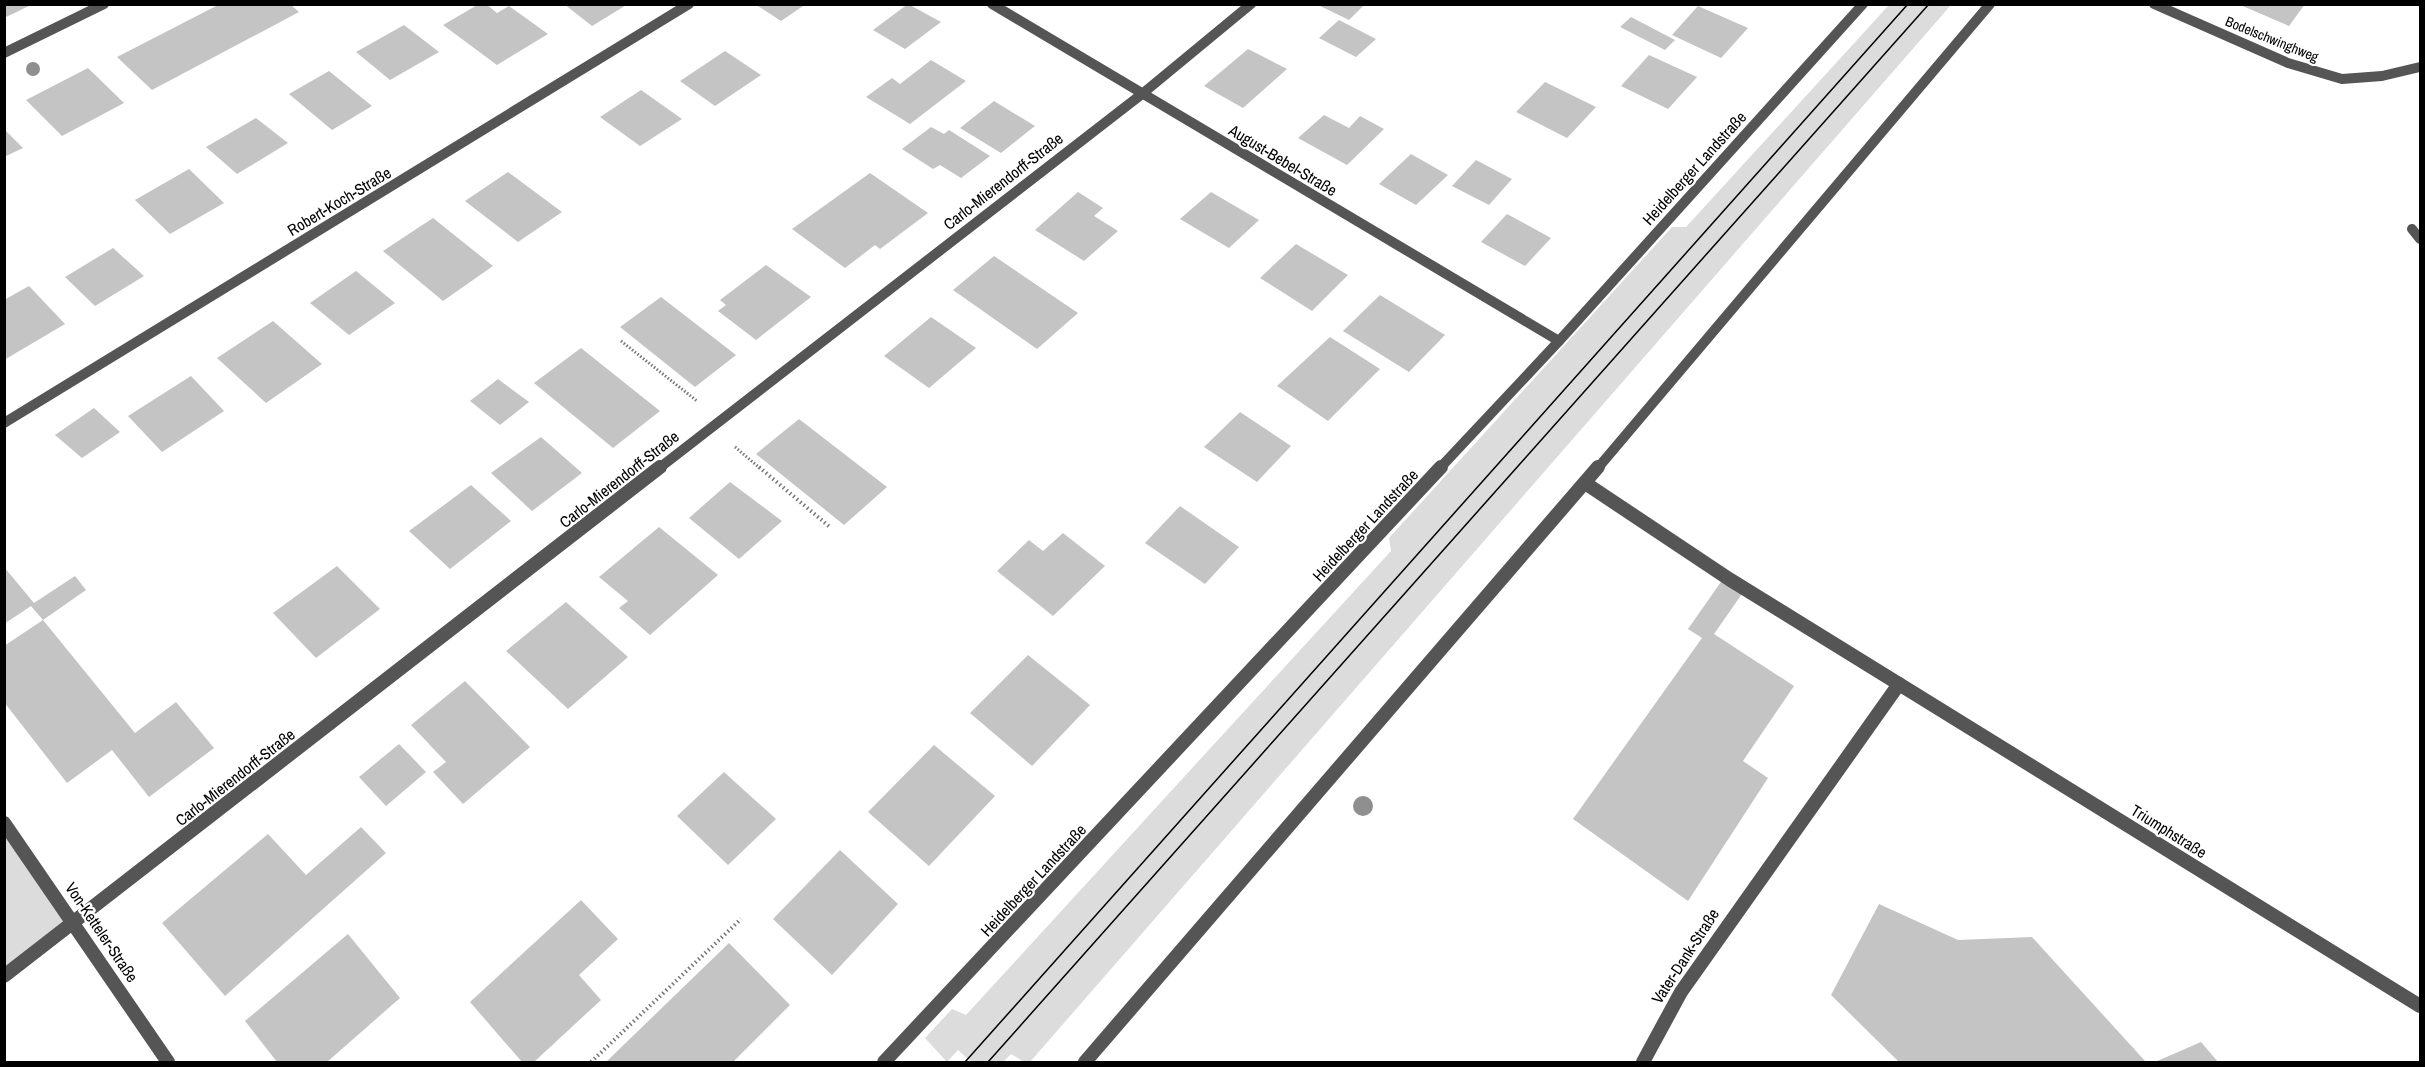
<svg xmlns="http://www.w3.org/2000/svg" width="2425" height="1067" viewBox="0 0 2425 1067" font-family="'Archivo Narrow',sans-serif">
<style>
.green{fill:#dcdcdc}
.building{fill:#c4c4c4}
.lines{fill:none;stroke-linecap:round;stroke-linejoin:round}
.path-far1{stroke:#777;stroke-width:3;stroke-dasharray:1.5 2;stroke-linecap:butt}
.path{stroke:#777;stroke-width:4;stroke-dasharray:1.5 3;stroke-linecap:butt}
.service-far1{stroke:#555;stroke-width:10}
.service{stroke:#555;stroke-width:14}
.minor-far1{stroke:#555;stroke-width:10}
.minor{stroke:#555;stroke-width:14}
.tertiary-far1{stroke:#555;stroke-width:10}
.tertiary{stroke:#555;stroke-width:14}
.tram{stroke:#000;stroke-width:1.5}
.tree{fill:#8f8f8f}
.labels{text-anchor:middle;stroke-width:4.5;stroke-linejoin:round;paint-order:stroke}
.far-street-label{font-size:14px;fill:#000;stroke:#fff}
.street-label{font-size:16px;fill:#000;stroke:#fff}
</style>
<rect width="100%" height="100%" fill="#fff"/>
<!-- green -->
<g class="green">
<path d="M1889 5H1951L1030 1062H1024L1011 1054 1003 1062H971L958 1050 947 1062 925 1038 952 1009 966 1015 1391 551 1389 538 1672 227H1686Z"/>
<path d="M4 823 75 923 4 976Z"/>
</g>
<!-- building -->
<g class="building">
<path d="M220 4H290L299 12 152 90 117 57Z"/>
<path d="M479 4H486L497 13 509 6 548 34 497 65 443 25Z"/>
<path d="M564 4H628L592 26Z"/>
<path d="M755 4H806L781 21Z"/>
<path d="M908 4 941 22 905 49 873 30Z"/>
<path d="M1316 4H1365L1349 20Z"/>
<path d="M2238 4H2305L2289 26Z"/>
<path d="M4 5H31L4 18Z"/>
<path d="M1698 6 1748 28 1721 58 1672 35Z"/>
<path d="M1631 17 1675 40 1665 50 1620 27Z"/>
<path d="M1339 20 1376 39 1356 57 1319 38Z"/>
<path d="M404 25 439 52 390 80 356 52Z"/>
<path d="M1248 49 1287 69 1243 108 1204 86Z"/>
<path d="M725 51 761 75 715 106 680 81Z"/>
<path d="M1649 55 1697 77 1668 109 1621 86Z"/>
<path d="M931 60 966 81 910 124 866 97 892 78 900 84Z"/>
<path d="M88 68 124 103 62 136 26 100Z"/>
<path d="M329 71 372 106 332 130 289 94Z"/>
<path d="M1545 82 1596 107 1567 138 1516 112Z"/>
<path d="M641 90 682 119 640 146 600 117Z"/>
<path d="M994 101 1035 126 1001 153 960 128Z"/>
<path d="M1324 115 1349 128 1360 116 1384 129 1347 165 1298 138Z"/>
<path d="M256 118 288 143 237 174 206 147Z"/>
<path d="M931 127 944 134 949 130 990 156 961 178 940 165 933 169 902 149Z"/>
<path d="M4 129 23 148 4 157Z"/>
<path d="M1411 154 1448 175 1416 205 1379 184Z"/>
<path d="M1476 160 1512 179 1489 205 1452 186Z"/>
<path d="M189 169 224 203 170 234 135 200Z"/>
<path d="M508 172 562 212 518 242 465 201Z"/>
<path d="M870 173 928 213 880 249 875 245 845 268 792 229Z"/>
<path d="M1078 192 1103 208 1094 216 1118 231 1084 261 1035 230Z"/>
<path d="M1211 192 1259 220 1229 248 1180 219Z"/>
<path d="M1507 214 1551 238 1525 266 1481 242Z"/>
<path d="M433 218 493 266 443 301 383 251Z"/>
<path d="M1296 244 1348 275 1312 311 1260 278Z"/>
<path d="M113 248 144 276 95 306 65 277Z"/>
<path d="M994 256 1078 313 1037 349 953 290Z"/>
<path d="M766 265 811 297 756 340 718 311 726 305 720 300Z"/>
<path d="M356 271 395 303 349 335 310 303Z"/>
<path d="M29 286 65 324 4 360V300Z"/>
<path d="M1380 295 1445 335 1409 372 1343 331Z"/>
<path d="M661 297 736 355 695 387 620 327Z"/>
<path d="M931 317 976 348 929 388 884 356Z"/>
<path d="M273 321 322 364 266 403 217 358Z"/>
<path d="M1330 337 1380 369 1328 421 1277 386Z"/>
<path d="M581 348 660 411 613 448 534 383Z"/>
<path d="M191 376 224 411 162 452 128 416Z"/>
<path d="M498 379 529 402 500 425 470 401Z"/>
<path d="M94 408 120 432 82 458 55 435Z"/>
<path d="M1240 412 1291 446 1257 482 1204 447Z"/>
<path d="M799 419 887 487 844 525 756 454Z"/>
<path d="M541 437 582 473 532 511 491 473Z"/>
<path d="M730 482 782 521 739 559 689 518Z"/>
<path d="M471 485 511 521 450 569 409 531Z"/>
<path d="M1180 506 1239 547 1205 584 1145 543Z"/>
<path d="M659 527 718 575 650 635 619 608 628 601 599 577Z"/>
<path d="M1063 533 1105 566 1053 616 997 571 1029 540 1043 551Z"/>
<path d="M337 566 380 609 316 658 273 613Z"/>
<path d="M4 567 34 603 75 576 86 590 43 620 31 606 4 624Z"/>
<path d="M1723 579 1744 591 1714 634 1794 686 1743 761 1768 778 1688 901 1573 819 1702 638 1688 629Z"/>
<path d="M566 602 628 657 568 709 506 651Z"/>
<path d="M43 620 135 733 176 702 214 748 149 797 112 750 67 783 4 702V646Z"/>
<path d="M1028 655 1090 705 1032 766 970 713Z"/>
<path d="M465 681 530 747 463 804 433 772 446 762 411 725Z"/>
<path d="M399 744 426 772 386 806 359 777Z"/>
<path d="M934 745 995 796 929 866 868 812Z"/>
<path d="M724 772 776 819 728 865 677 816Z"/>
<path d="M361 827 386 853 225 996 162 923 268 834 306 875Z"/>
<path d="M840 850 898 904 832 975 773 919Z"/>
<path d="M581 900 618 939 579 975 601 1000 534 1062H522L470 1002Z"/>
<path d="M1879 904 1958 940 2032 937 2146 1062H1899L1831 995Z"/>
<path d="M348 934 400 998 327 1062H277L245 1021Z"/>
<path d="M729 943 790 1005 733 1062H606Z"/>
<path d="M2201 1042 2218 1062H2155Z"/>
</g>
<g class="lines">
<!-- path-far1 -->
<g class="path-far1">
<path d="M621 341 697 401"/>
<path d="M735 447 761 469"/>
</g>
<!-- path -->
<g class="path">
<path d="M759 467 831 528"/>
<path d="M591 1062 741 919"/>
</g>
<!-- service-far1 -->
<path class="service-far1" d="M2412 229 2420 239"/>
<!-- service -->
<g class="service">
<path d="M1585 483 1729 579 2420 1006"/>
<path d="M1643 1062 1681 992 1899 684"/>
</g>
<!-- minor-far1 -->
<g class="minor-far1">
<path d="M992 4 1559 341"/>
<path d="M2154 4 2288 63 2342 79 2382 76 2420 67"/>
<path d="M4 53 104 4"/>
<path d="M4 423 689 4"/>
<path d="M658 469 1142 94 1251 4"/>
<path d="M1439 469 1559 341 1863 4"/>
</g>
<!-- minor -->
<g class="minor">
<path d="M4 823 168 1062"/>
<path d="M4 976 660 467"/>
<path d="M884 1062 1441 467"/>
</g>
<!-- tertiary-far1 -->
<path class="tertiary-far1" d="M1597 469 1990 4"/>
<!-- tertiary -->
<path class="tertiary" d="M1085 1062 1598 467"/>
<!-- tram -->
<g class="tram">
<path d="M965 1062 1908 4"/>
<path d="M988 1062 1929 4"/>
</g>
</g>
<!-- trees -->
<g class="tree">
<circle cx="33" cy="69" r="7"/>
<circle cx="1363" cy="806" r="10"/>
</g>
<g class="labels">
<!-- far-street labels -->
<g class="far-street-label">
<text transform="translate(2272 39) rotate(22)" y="5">Bodelschwinghweg</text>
</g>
<!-- street labels -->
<g class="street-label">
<text transform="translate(1283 160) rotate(31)" y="6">August-Bebel-Straße</text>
<text transform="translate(1694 168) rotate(-48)" y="6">Heidelberger Landstraße</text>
<text transform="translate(1003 181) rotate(-38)" y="6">Carlo-Mierendorff-Straße</text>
<text transform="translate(339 201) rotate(-31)" y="6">Robert-Koch-Straße</text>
<text transform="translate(619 479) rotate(-38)" y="6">Carlo-Mierendorff-Straße</text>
<text transform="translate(1365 525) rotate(-47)" y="6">Heidelberger Landstraße</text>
<text transform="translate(235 777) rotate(-38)" y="6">Carlo-Mierendorff-Straße</text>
<text transform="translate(2169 831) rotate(32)" y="6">Triumphstraße</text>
<text transform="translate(1033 880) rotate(-47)" y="6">Heidelberger Landstraße</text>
<text transform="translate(102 932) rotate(56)" y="6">Von-Ketteler-Straße</text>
<text transform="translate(1685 956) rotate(-57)" y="6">Vater-Dank-Straße</text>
</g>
</g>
<!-- border -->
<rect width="2425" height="1067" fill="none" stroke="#000000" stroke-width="12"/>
</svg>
